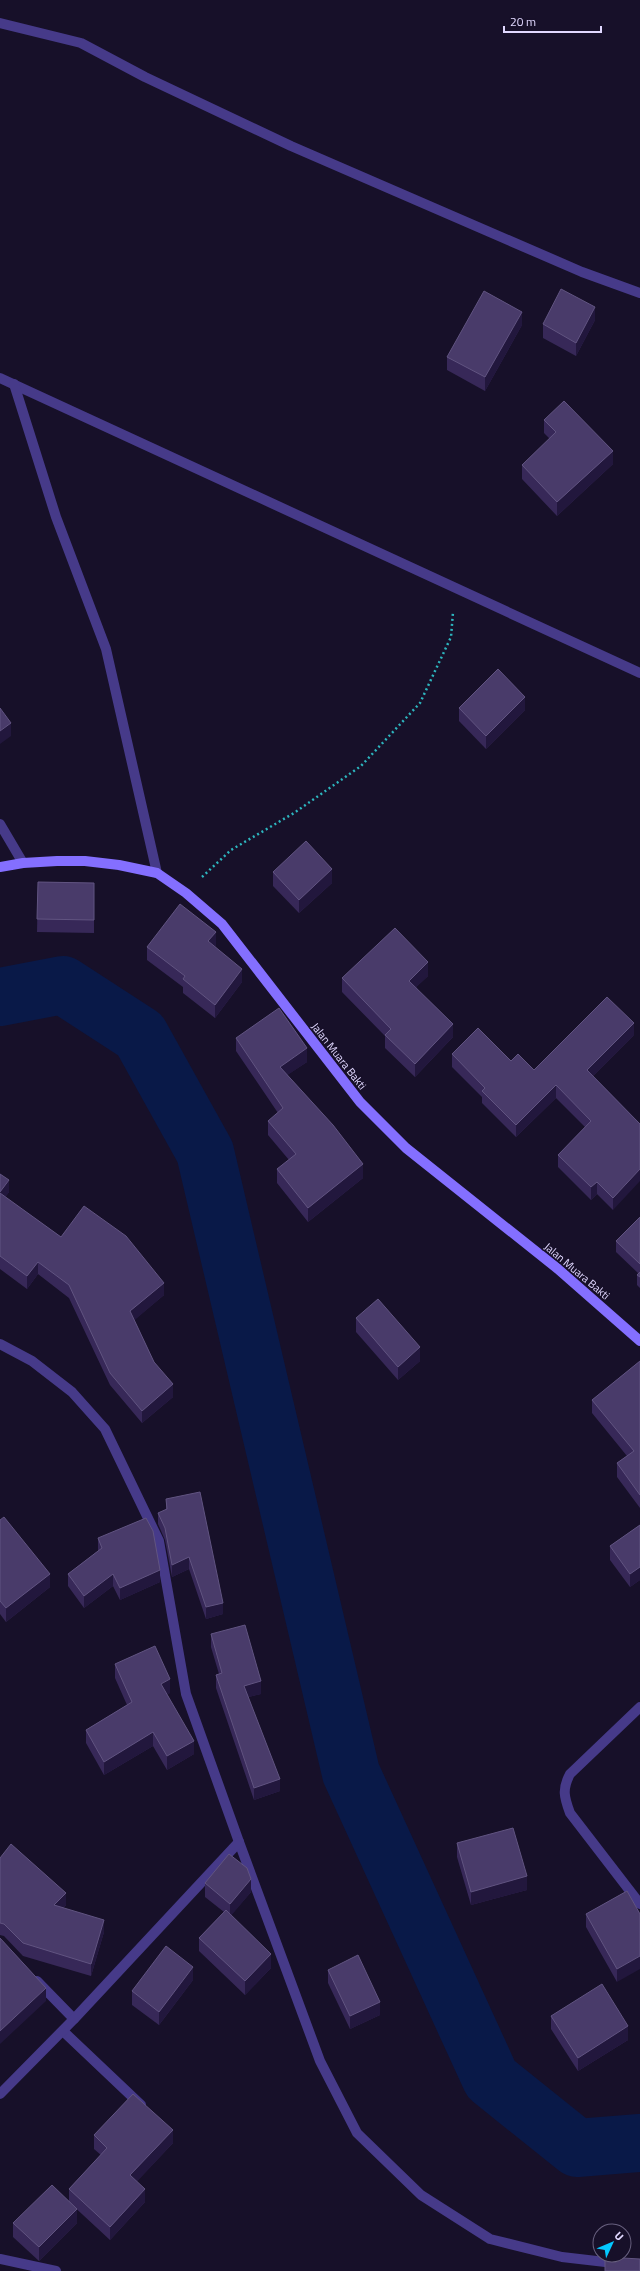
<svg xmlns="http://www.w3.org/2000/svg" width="640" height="2271" viewBox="0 0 640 2271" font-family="'Titillium Web',sans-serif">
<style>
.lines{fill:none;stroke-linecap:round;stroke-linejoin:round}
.river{stroke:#091948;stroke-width:58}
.path{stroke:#2db5be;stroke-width:2.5;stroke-dasharray:2 3;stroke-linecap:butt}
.street{stroke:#463a89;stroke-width:10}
.secondary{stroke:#846fff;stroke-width:10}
.wall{fill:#372858}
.shaded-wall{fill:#22173d}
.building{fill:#493b6a;stroke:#615481}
.labels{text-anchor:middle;stroke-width:3;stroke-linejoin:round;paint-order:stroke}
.street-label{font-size:11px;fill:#e1d8ff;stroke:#171029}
</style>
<rect width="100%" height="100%" fill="#171029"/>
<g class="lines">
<!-- river -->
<path class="river" d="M0 997 63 985 140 1035 205 1152 351 1773 491 2079 577 2148 640 2143"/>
<!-- path -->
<path class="path" d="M202 877 231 850 294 813 361 766 420 703 451 637 453 612"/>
<!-- street -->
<g class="street">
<path d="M0 23 81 43 145 77 291 146 582 272 640 293"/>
<path d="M0 378 640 673"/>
<path d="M14 384 56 517 106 649 157 873"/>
<path d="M0 824 23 863"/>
<path d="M0 1344 32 1361 72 1392 105 1429 159 1541 186 1694 239 1842 320 2061 357 2133 421 2195 490 2239 562 2257 640 2266"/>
<path d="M640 1707 570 1774C562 1789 564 1797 570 1813L640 1904"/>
<path d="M37 1981 74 2019"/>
<path d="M63 2031 141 2105"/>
<path d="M0 2094 74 2019 239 1842"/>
<path d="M0 2259 56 2271"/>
</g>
<!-- secondary -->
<path class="secondary" d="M0 867 23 863 57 861H85L119 865 157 873 186 893 222 924 360 1102 406 1148 558 1269 640 1341"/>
</g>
<!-- wall -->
<g class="wall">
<path d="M595 320 576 356 543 338V324Z"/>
<path d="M522 325 485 391 447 370V357Z"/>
<path d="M544 420 613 464 557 516 522 479V465L550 439 544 433Z"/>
<path d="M459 708 525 710 486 749 459 721Z"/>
<path d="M273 872 332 883 299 913 273 886Z"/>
<path d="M38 882 94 883V933L37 932Z"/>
<path d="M216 945 215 946 242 982 215 1018 183 993V987L147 960V947Z"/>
<path d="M428 976 416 987 453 1037 415 1077 385 1048V1036L342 992V978Z"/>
<path d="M634 1035 593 1076 640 1124 613 1210 597 1194 591 1200 558 1167V1155L585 1127 556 1098 516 1137 482 1103V1097L452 1067V1054L511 1061 534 1070Z"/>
<path d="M236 1038 307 1062 287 1075 363 1178 308 1222 277 1183V1169L289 1160 268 1135V1121L278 1113 236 1051Z"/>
<path d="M0 1174 9 1192 5 1197 61 1237 164 1295 134 1320 154 1362 173 1397 142 1423 110 1385 69 1298 38 1274 27 1289 0 1269Z"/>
<path d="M640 1217V1288L637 1285V1275L638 1273 616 1252V1241Z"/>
<path d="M356 1318 420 1361 398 1380 356 1332Z"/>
<path d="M640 1361V1508L617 1477V1463L627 1456 592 1413V1400Z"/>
<path d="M166 1499 223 1614 206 1619 189 1569 172 1577 165 1540 158 1524V1513L166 1510Z"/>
<path d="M0 1520 50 1587 6 1622 0 1614Z"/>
<path d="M640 1525V1580L630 1587 610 1560V1546Z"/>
<path d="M98 1538 160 1582 120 1600 113 1586 84 1608 68 1586V1574L98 1551Z"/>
<path d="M211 1634 261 1694 248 1697 280 1791 254 1800 216 1688V1675L219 1674 211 1647Z"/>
<path d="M115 1664 170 1693 167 1694 194 1754 167 1770 153 1746 104 1775 86 1743V1730L127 1705 115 1678Z"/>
<path d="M457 1843 527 1890 471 1905 457 1857Z"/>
<path d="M0 1858 66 1905 63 1908 104 1932 91 1976 23 1956 4 1936 0 1935Z"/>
<path d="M205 1883 251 1892 231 1915 271 1968 245 1995 199 1951V1938L224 1912 205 1897Z"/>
<path d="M627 1891 617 1982 586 1927V1914Z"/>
<path d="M328 1970 380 2015 350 2029 328 1983Z"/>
<path d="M193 1980 159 2025 132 2005V1991Z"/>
<path d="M551 2016 628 2040 578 2071 551 2029Z"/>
<path d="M94 2135 173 2143 137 2181 145 2202 110 2240 69 2202V2189L101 2155 94 2149Z"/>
<path d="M13 2223H77L39 2261 13 2237Z"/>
</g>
<!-- shaded-wall -->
<g class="shaded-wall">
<path d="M595 307V320L576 356V343Z"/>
<path d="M522 312V325L485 391V377Z"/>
<path d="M613 451V464L557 516V502Z"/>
<path d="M525 697V710L486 749V736Z"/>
<path d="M11 723V736L0 744V731Z"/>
<path d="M332 869V883L299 913V900Z"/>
<path d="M216 932V945L208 955V941Z"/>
<path d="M428 962V976L409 994V981Z"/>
<path d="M242 969V982L215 1018V1005Z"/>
<path d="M634 1023V1035L587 1082V1070Z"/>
<path d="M453 1024V1037L415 1077V1064Z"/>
<path d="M307 1048V1062L280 1080V1067Z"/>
<path d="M556 1085V1098L516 1137V1125Z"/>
<path d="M363 1164V1178L308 1222V1208Z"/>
<path d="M640 1169V1181L613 1210V1198Z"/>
<path d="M9 1180V1192L0 1205V1192Z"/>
<path d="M597 1182V1194L591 1200V1187Z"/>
<path d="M38 1262V1274L27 1289V1276Z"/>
<path d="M164 1283V1295L130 1324V1311Z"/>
<path d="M420 1347V1361L398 1380V1367Z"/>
<path d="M173 1384V1397L142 1423V1411Z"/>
<path d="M189 1557V1569L172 1577V1565Z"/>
<path d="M640 1567V1580L630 1587V1574Z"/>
<path d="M160 1570V1582L120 1600V1588Z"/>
<path d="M50 1574V1587L6 1622V1608Z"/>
<path d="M113 1574V1586L84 1608V1596Z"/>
<path d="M223 1603V1614L206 1619V1607Z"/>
<path d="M170 1679V1693L161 1697V1684Z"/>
<path d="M261 1681V1694L244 1698V1686Z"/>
<path d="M153 1732V1746L104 1775V1762Z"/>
<path d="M194 1741V1754L167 1770V1756Z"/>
<path d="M280 1779V1791L254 1800V1788Z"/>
<path d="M527 1876V1890L471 1905V1892Z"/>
<path d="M251 1879V1892L230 1917V1904Z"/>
<path d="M66 1893V1905L54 1917V1905Z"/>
<path d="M104 1920V1932L91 1976V1964Z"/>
<path d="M271 1954V1968L245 1995V1981Z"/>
<path d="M640 1956V1969L617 1982V1969Z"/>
<path d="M193 1967V1980L159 2025V2012Z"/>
<path d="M46 1988V2001L0 2044V2031Z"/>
<path d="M380 2002V2015L350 2029V2016Z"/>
<path d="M628 2026V2040L578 2071V2058Z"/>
<path d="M173 2130V2143L130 2189V2175Z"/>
<path d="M145 2189V2202L110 2240V2227Z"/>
<path d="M77 2209V2223L39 2261V2247Z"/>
</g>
<!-- building -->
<g class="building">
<path d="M561 289 595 307 576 343 543 324Z"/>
<path d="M484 291 522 312 485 377 447 357Z"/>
<path d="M564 401 613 451 557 502 522 465 556 432 544 420Z"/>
<path d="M498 669 525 697 486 736 459 708Z"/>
<path d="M0 708 11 723 0 731Z"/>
<path d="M306 841 332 869 299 900 273 872Z"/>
<path d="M38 882 94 883V920L37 919Z"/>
<path d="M180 904 216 932 208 941 242 969 215 1005 183 979 185 976 147 947Z"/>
<path d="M395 928 428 962 409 981 453 1024 415 1064 385 1035 391 1029 342 978Z"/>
<path d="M607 997 634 1023 587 1070 640 1124V1169L613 1198 597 1182 591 1187 558 1155 591 1121 556 1085 516 1125 482 1091 485 1088 452 1054 478 1028 511 1061 518 1054 534 1070Z"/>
<path d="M279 1008 307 1048 280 1067 333 1125 363 1164 308 1208 277 1169 296 1154 268 1121 283 1108 236 1038Z"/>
<path d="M0 1174 9 1180 0 1192Z"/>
<path d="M0 1193 61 1237 84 1206 126 1236 164 1283 130 1311 154 1362 173 1384 142 1411 110 1373 69 1285 38 1262 27 1276 0 1256Z"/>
<path d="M640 1217V1264L616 1241Z"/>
<path d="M640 1272V1277L637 1275Z"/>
<path d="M378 1299 420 1347 398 1367 356 1318Z"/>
<path d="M640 1361V1495L617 1463 634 1451 592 1400Z"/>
<path d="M200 1492 223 1603 206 1607 189 1557 172 1565 165 1528 158 1513 167 1509 166 1499Z"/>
<path d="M4 1517 50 1574 6 1608 0 1601V1520Z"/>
<path d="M146 1518 153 1531 160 1570 120 1588 113 1574 84 1596 68 1574 102 1548 98 1538Z"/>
<path d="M640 1525V1567L630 1574 610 1546Z"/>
<path d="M245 1625 261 1681 244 1686 280 1779 254 1788 216 1675 222 1673 211 1634Z"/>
<path d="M155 1646 170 1679 161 1684 194 1741 167 1756 153 1732 104 1762 86 1730 132 1702 115 1664Z"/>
<path d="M513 1828 527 1876 471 1892 457 1843Z"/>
<path d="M11 1844 66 1893 54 1905 104 1920 91 1964 23 1943 4 1924 0 1923V1858Z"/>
<path d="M229 1854 247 1868 251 1879 230 1904 205 1883Z"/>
<path d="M627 1891 640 1914V1956L617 1969 586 1914Z"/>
<path d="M226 1910 271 1954 245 1981 199 1938Z"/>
<path d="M0 1938 46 1988 0 2031Z"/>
<path d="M166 1946 193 1967 159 2012 132 1991Z"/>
<path d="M358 1955 380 2002 350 2016 328 1970Z"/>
<path d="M602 1984 628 2026 578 2058 551 2016Z"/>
<path d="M133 2094 173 2130 130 2175 145 2189 110 2227 69 2189 107 2148 94 2135Z"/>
<path d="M52 2185 77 2209 39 2247 13 2223Z"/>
<path d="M605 2257 640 2259V2271H605Z"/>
</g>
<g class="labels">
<!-- street labels -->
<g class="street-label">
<text transform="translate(339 1056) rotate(52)" y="4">Jalan Muara Bakti</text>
<text transform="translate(577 1271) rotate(40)" y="4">Jalan Muara Bakti</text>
</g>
</g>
<!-- north arrow -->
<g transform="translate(612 2243) rotate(46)"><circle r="19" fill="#171029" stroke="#68607f"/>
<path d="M0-3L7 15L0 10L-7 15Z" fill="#04c8ff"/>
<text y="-6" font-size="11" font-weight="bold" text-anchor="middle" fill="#e1d8ff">U</text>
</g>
<!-- scale -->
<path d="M504 26v6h97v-6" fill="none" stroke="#e1d8ff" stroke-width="2"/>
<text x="510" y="26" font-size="12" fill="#e1d8ff" stroke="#171029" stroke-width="3" paint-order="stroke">20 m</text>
</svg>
